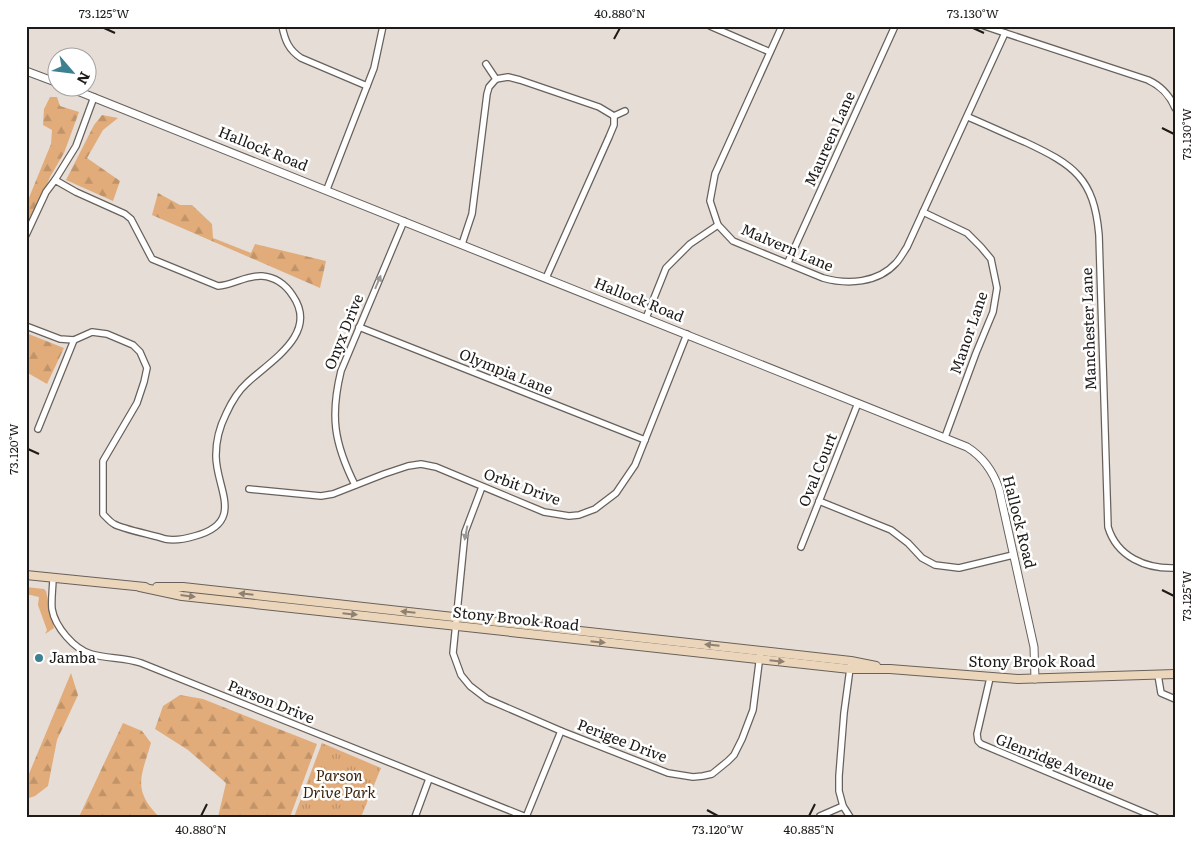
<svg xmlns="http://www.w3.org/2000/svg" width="1201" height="843" viewBox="0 0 1201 843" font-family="Literata,serif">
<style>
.grass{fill:#e1ac7a}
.forest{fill:url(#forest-firs)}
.park{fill:url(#park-tufts)}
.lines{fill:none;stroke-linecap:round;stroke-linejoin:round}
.minor-casing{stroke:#68615b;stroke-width:8}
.tertiary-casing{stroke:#68615b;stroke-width:9}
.secondary-casing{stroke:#68615b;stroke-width:10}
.minor{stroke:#fff;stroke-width:5.5}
.tertiary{stroke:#fff;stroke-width:7}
.secondary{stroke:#ecd6bb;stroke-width:8}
.oneway{fill:#999897}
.oneway2{fill:#8f8172}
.ticks{fill:none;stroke:#1d1a18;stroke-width:2}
.poi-dot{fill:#3d8190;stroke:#fff;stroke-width:2}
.labels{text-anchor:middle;stroke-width:5;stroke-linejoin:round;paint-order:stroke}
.street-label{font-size:15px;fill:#1d1a18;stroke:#fff}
.poi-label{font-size:15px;fill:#1d1a18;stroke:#fff;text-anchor:start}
.park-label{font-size:15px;font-style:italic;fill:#3c240b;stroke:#fff}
.neatline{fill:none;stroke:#1d1a18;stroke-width:2}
.ticks-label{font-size:12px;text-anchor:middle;fill:#1d1a18}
</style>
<defs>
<pattern id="forest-firs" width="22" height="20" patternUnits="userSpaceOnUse" patternTransform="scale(1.25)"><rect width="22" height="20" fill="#e1ac7a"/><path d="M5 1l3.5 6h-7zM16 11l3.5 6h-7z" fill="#c19369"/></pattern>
<pattern id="park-tufts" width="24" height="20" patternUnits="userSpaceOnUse" patternTransform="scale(1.25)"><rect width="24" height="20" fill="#e1ac7a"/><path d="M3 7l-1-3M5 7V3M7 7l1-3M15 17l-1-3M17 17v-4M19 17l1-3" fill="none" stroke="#c19369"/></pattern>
</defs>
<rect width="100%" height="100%" fill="#e5ddd6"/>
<!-- grass -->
<path class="grass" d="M26 587 44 589 46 591 54 628 45 634 47 630 38 605 39 597 26 594Z"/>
<!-- forest -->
<g class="forest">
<path d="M50 97H57L60 106 79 112 64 153 50 177 26 235V205L51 144 52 130 43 125 44 109Z"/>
<path d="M102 115 118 118 103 130 87 158 120 181 113 201 66 180 94 125Z"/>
<path d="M158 193 180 205H192L212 224 213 238 251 253 255 244 326 261 320 288 152 215Z"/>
<path d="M26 333 64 348 47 384 26 372Z"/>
<path d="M71 673 78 695 57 740 48 786 35 796 26 799V781Z"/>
<path d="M180 695 203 699 317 744 290 817H218L226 783 188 750 155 729 163 706Z"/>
<path d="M123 723 142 731 151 743C141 777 132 789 159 817H79Z"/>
</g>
<!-- park -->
<path class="park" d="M322 743 381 768 361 817H294Z"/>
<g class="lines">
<defs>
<g id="minor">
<path d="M282 26C285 41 289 50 301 58L367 86"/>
<path d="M710 26 770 52"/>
<path d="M782 26 715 174 710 201 718 225 733 241 823 278C848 285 878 283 896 263 900 259 903 253 907 247L1005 33"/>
<path d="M984 26 1148 80C1161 86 1169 94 1175 108"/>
<path d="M486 64 496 79"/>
<path d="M496 79 508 77 520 80 599 107 614 116"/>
<path d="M614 116 625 111"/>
<path d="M968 117C987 125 1006 134 1025 142 1074 165 1094 178 1099 235L1108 527C1117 557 1146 569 1175 568"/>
<path d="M55 180 76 146 94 97"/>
<path d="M327 189 374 68 383 26"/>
<path d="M923 212 967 233 981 247 991 259 997 288 993 312 976 353 945 437"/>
<path d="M26 235 46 192 55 180 76 192 125 214 131 219 152 259 218 286C233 285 247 275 262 276 275 277 286 285 293 296 319 334 270 361 247 383 238 391 231 403 226 414 220 426 216 442 216 455 215 487 247 522 195 536 185 539 175 541 165 539 153 535 122 529 114 524 110 522 106 517 103 514V461L137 403 144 382 147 368 140 352 133 345 107 334 92 332 74 340 60 339 26 326"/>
<path d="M462 244 472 214 487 94 489 87 496 79"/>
<path d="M788 262 895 26"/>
<path d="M546 278 609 137 614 125V116"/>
<path d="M646 318 666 268 690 244 718 225"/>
<path d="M359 327 645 440"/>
<path d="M38 429 74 340"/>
<path d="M355 485C334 443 330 416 341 371L404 221"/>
<path d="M482 487 465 532 453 653 461 675 470 686 487 699 561 731 668 773 693 777 703 776 712 774 728 761 734 755 742 739 753 710 760 655"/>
<path d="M249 489 321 496 333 494 384 474 408 466 421 464 436 467 544 512 569 516 579 515 595 509 616 493 635 465 687 334"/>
<path d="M819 501 891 530 908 543 922 558 935 565 959 568 1013 555"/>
<path d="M801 547 858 403"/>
<path d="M53 577C53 587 51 599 52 609 55 627 74 649 91 654 107 659 124 657 141 663L526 817 561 731"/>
<path d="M1158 675 1161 693 1175 699"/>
<path d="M990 678 977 734 978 741 981 744 1155 817"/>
<path d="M820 816 843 806"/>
<path d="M415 817 429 779"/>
<path d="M850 817 843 806 839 791V776L844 713 851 661"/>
</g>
<g id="tertiary">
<path d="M26 71 58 83"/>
<path d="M70 88 967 447C983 457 993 471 999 489L1034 647 1035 679"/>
</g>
<g id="secondary">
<path d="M26 575 145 587"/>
<path d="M140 587 182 596 850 669H890L1018 679 1175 674"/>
<path d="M157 587H183L851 661 876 666"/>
</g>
</defs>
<!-- minor casing -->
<use href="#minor" class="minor-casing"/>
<!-- tertiary casing -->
<use href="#tertiary" class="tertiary-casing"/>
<!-- secondary casing -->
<use href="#secondary" class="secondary-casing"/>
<!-- minor -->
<use href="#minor" class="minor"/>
<!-- tertiary -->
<use href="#tertiary" class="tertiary"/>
<!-- secondary -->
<use href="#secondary" class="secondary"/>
</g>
<!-- one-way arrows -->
<defs><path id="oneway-solid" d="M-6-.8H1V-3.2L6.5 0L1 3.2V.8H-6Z" transform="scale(1.25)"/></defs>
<g class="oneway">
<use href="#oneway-solid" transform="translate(378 282) rotate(-67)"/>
<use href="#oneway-solid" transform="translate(466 533) rotate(101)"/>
</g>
<g class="oneway2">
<use href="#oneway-solid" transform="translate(246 594) rotate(-174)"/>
<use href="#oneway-solid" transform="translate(188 596) rotate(7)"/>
<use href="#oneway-solid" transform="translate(408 612) rotate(-174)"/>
<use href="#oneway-solid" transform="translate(350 614) rotate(6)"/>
<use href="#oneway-solid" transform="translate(598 642) rotate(6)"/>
<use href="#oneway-solid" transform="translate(712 645) rotate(-174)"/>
<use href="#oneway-solid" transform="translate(777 661) rotate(6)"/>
</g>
<!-- ticks -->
<path class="ticks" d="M104 28 115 33M973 28 984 33M614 39 620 28M1162 128 1174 134M28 449 39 454M1162 590 1174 596M707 810 718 816M201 816 207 804M809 816 815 804"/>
<!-- markers -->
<circle class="poi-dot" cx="39" cy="658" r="5"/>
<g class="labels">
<!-- street labels -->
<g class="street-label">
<text transform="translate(830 139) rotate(-66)" y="5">Maureen Lane</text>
<text transform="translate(263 149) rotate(22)" y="5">Hallock Road</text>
<text transform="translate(787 248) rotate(23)" y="5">Malvern Lane</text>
<text transform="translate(639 300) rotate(22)" y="5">Hallock Road</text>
<text transform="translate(1089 329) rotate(-92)" y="5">Manchester Lane</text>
<text transform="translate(344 332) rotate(-68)" y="5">Onyx Drive</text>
<text transform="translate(969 333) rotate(-71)" y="5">Manor Lane</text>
<text transform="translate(506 372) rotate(22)" y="5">Olympia Lane</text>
<text transform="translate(818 470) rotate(-68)" y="5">Oval Court</text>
<text transform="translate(522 487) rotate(20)" y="5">Orbit Drive</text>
<text transform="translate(1019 522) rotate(76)" y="5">Hallock Road</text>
<text transform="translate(516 619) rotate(6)" y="5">Stony Brook Road</text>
<text x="1032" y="667">Stony Brook Road</text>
<text transform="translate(271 702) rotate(22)" y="5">Parson Drive</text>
<text transform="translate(622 741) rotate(21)" y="5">Perigee Drive</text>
<text transform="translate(1055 762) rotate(22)" y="5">Glenridge Avenue</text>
</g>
<!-- poi labels -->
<g class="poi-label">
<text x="49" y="663">Jamba</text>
</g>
<!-- park labels -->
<g class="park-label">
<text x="339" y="781">Parson<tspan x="339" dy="17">Drive Park</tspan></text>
</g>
</g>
<!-- border -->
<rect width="1201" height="843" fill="none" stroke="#ffffff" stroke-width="55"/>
<!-- north arrow -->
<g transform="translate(72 72) rotate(118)"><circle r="24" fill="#ffffff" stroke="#a5a3a3"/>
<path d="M0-4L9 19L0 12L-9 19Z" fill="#3d8190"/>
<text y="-8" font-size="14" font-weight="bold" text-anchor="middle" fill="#1d1a18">N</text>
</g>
<rect x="28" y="28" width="1146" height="788" class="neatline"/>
<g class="ticks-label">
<text x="104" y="18">73.125°W</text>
<text x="620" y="18">40.880°N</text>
<text x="973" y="18">73.130°W</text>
<text transform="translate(1187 134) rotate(-90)" y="4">73.130°W</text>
<text transform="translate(14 449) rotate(-90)" y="4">73.120°W</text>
<text transform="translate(1187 596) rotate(-90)" y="4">73.125°W</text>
<text x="201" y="834">40.880°N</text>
<text x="718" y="834">73.120°W</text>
<text x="809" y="834">40.885°N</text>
</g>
</svg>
